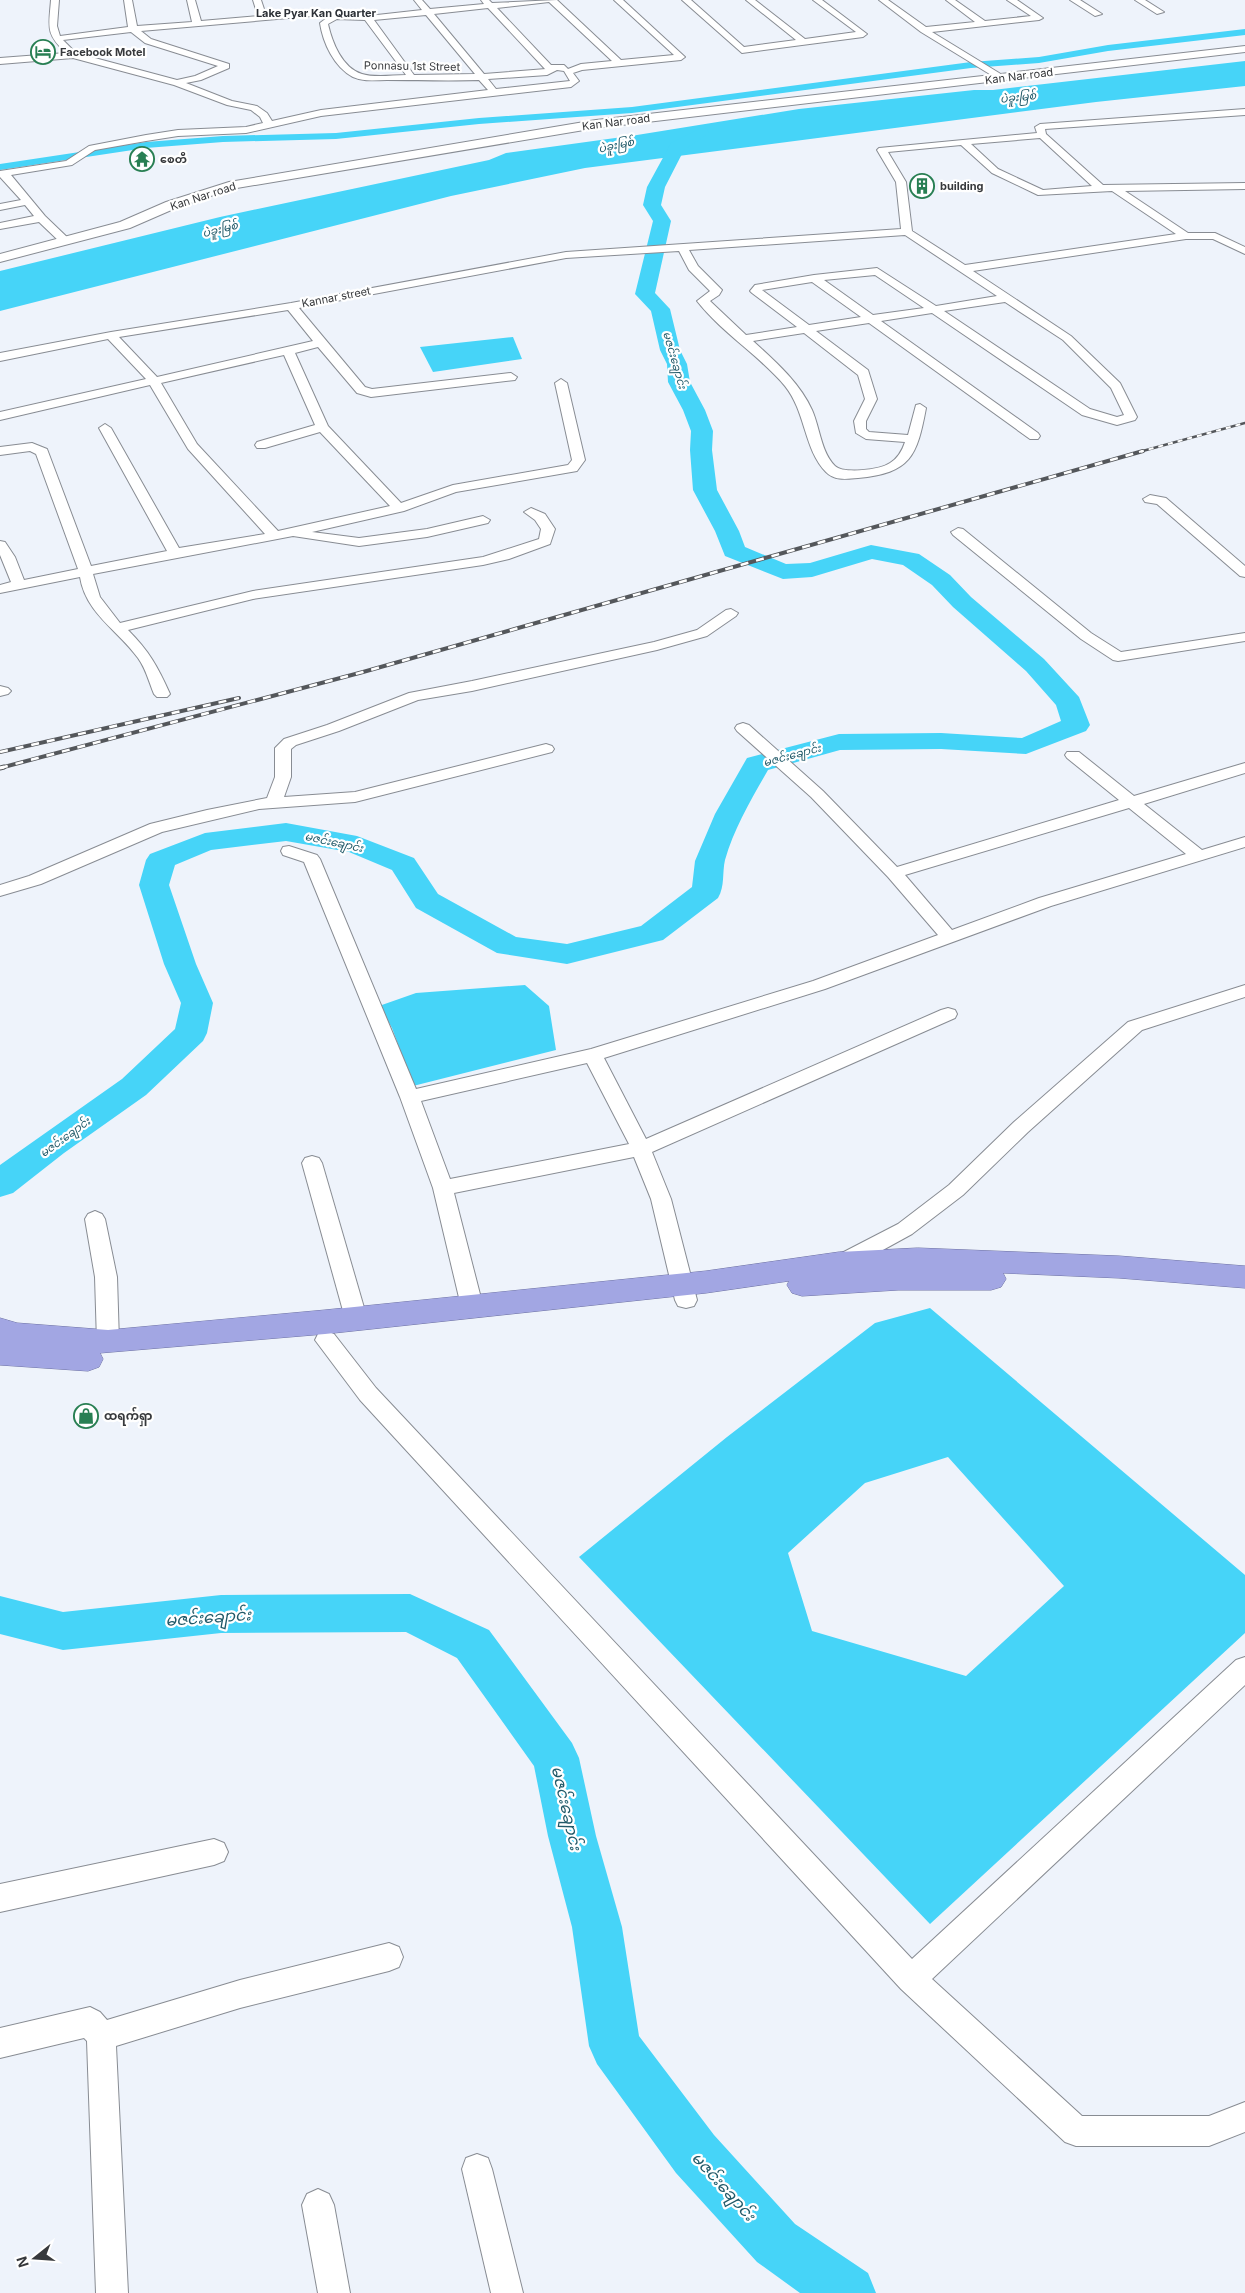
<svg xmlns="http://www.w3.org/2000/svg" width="1245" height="2293" viewBox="0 0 1245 2293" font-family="Inter,'Noto Sans Myanmar',sans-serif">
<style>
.water{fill:#46d4f8;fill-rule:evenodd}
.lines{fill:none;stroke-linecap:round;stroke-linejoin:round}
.canal{fill:#46d4f8;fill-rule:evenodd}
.river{fill:#46d4f8;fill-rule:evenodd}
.minor-casing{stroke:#888c93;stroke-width:2}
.tertiary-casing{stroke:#888c93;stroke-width:2}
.trunk-casing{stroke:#6e72a4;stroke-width:1}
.minor{fill:#fff;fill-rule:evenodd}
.tertiary{fill:#fff;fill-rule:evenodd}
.trunk{fill:#a2a6e3;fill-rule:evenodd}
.rail-far2-casing{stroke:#54575b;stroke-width:2.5}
.rail-far1-casing{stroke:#54575b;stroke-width:4}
.rail-casing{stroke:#54575b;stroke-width:5}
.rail-far2{stroke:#fff;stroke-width:2;stroke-dasharray:5;stroke-linecap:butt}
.rail-far1{stroke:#fff;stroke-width:2.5;stroke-dasharray:8;stroke-linecap:butt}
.rail{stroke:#fff;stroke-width:3;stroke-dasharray:10;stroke-linecap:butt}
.labels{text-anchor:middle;stroke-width:4.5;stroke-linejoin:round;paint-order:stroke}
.far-neighbourhood-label{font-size:11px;font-weight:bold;fill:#2d3137;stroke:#fff}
.far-poi-label{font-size:11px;font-weight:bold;fill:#37393c;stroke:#fff;text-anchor:start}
.far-street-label{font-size:11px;fill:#37393c;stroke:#fff}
.far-water-label{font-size:11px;font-style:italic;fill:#205968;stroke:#fff}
.poi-label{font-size:12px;font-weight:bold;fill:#37393c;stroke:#fff;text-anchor:start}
.near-water-label{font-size:16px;font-style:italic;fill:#205968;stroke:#fff}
</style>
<rect width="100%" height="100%" fill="#eef3fb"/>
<!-- water -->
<g class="water">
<path d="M1245 61V86L1096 102 585 168 451 196 0 311V271L220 217 489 160 506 153 637 135 799 109 974 90H993Z"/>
<path d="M513 337 522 359 433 372 420 347Z"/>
<path d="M525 985 549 1006 556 1050 413 1086 392 1028 379 1006 416 993Z"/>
<path d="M930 1308 1245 1575V1633L930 1924 579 1557 727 1437 875 1323ZM948 1457 1064 1586 966 1676 812 1631 788 1553 865 1483Z"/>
</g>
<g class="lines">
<!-- canal -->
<path class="canal" d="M1245 29V35L1108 51 1039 63 971 68 632 113 479 124 336 139 223 142 146 148 0 170V164L146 142 223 136 336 133 479 118 632 107 971 62 1039 57 1108 45Z"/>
<!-- river -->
<g class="river">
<path d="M701 128 707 129 709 133 684 150 665 187 661 205 671 221 655 293 670 309 680 350 687 364 690 382 705 410 713 431 712 450 717 490 739 531 745 547 786 564 810 563 871 545 919 554 950 575 971 597 1044 659 1079 697 1090 725 1086 731 1026 754 941 749 840 750 768 770C752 798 734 828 725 860 722 873 725 886 718 898L663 940 567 964 497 953 416 908 392 870 349 852 286 841 211 850 175 865 169 885 196 964 213 1003 207 1033 203 1041 146 1095 64 1153 13 1193 0 1197V1165L122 1079 175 1029 181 1003 164 964 139 885 146 860 150 854 205 833 286 823 357 836 414 858 438 894 516 937 567 944 641 926 692 887 695 861 715 814 747 758 839 734 941 733 1022 738 1061 721 1056 705 1026 671 953 607 932 585 903 565 872 559 812 577 783 579 725 556 715 531 693 490 690 450 691 431 683 410 668 382 667 364 660 350 651 311 635 294 653 221 643 205 647 187 671 143Z"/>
<path d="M410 1594 489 1630 572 1743 579 1758 596 1836 622 1927 639 2036 714 2135 795 2224 868 2273 876 2293H800L757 2262 676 2173 597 2064 589 2046 572 1927 548 1836 534 1766 457 1658 406 1632 221 1633 63 1650 0 1634V1596L63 1612 221 1595Z"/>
</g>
<defs>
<g id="minor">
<path d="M51 0H59L57 26 60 36 128 27 124 0H132L137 26 192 22 187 0H195L201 21 258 16 253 0H261L266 15 324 11 335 14 368 16 422 10 414 0H422L430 9 484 4 481 0H489L492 3 557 0 621 60 674 55 614 0H623L685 57 681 60 582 70 573 73 579 81 571 87 321 116 246 133 178 136 146 141 95 150 72 165 11 175 45 216 69 239 70 241 65 244 61 243 39 222 0 229V223L34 216 25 205 0 210V204L21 200 0 177V171L66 161 89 146 146 135 178 130 246 127 263 123 260 117 251 110 227 105 174 85 73 58 0 64V58L66 53C45 33 49 27 51 0ZM549 2 612 61 581 64 568 69 564 65H551L497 8ZM488 8 545 69H546L484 74 434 14ZM323 15 328 17 320 23C323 43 334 67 353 77 364 82 376 80 387 80 418 80 448 81 479 80L488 90 321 110 272 121 267 113 257 106 232 101 186 83 201 80 229 68V64L151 39 141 31ZM426 15 475 74 414 75 374 20ZM337 19 365 20 406 75C392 75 375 78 362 74 342 68 332 42 328 24ZM131 32 145 43 218 66 195 76 177 80 76 53 63 40ZM557 70 564 71 570 81 496 89 488 79 547 75Z"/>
<path d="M682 0H691L744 47 796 40 746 0H755L805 39 856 32 813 0H822L867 34 863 37 742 53Z"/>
<path d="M879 0H888L926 27 975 22 946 0H955L985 21 1031 16 1007 0H1017L1043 18 1039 20 932 32 1004 76V80L1001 81 921 32Z"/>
<path d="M1070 0H1080L1102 14 1095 16Z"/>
<path d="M1135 0H1145L1164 12 1157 14Z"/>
<path d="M1245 109V115L1045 129 1046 134 1103 185 1245 183V189L1125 191 1188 233H1215L1245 247V254L1213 239H1186L973 271 1071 336 1120 383 1137 417 1135 420 1117 425 1082 415 932 313 881 321 1038 433 1040 436 1038 439H1030L869 323 816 331 868 370 877 399 866 421V429L869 432 908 435 916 405 920 404 926 408C917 456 911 473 858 478 846 479 835 481 826 472 804 450 806 412 785 386 759 355 722 333 697 301L710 291 689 270 679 251 566 258 299 308 365 387 372 389 511 373 517 377 515 380 371 397 357 393 318 347 295 353 328 426 401 503 453 485 568 465 572 460 555 383 561 379 567 383 585 460 577 471 456 492 404 511 312 532 359 538 427 529 483 516 490 520 488 523 427 537 359 546 293 536 93 574 100 597 120 623 253 591 483 557 539 539 541 529 535 520 524 512 531 508 545 514 555 529 550 544 509 559 483 565 253 599 128 630C149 651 158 667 170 694L167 697H157L154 694C149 682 146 669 138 658 118 630 86 614 80 577L0 593V585L11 582 0 555V541L5 542 15 557 24 580 78 569 36 454 30 451 0 455V447L32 443 47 449 91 566 167 551 99 428 105 424 111 428 179 548 265 534 188 449 150 385 0 420V412L146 379 108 339 0 361V353L111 332 291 303 566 252 901 229 896 182 877 150 879 148 1037 133 1035 127 1040 124ZM1040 138 1092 186 1043 190 998 169 971 144ZM961 145 992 173 1038 195 1112 191 1176 234 965 265 912 231 906 182 888 152ZM905 235 997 296 936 306 877 268 814 275 755 285 750 291 752 293 797 327 746 335 710 301 719 295 722 290 698 266 689 250ZM875 275 924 308 873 315 824 280ZM812 282 861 317 809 325 762 290ZM1005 302 1063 340 1111 388 1124 415 1117 417 1090 409 944 311ZM288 310 313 341 157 377 119 337ZM804 333 858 375 865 399 854 421 856 433 866 439 905 442C902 451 898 458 890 463 880 470 843 474 835 466 821 452 820 428 812 410 800 383 775 361 753 341ZM284 355 315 425 257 442 255 445 257 448H265L320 432 390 506 278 531 197 444 161 383Z"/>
<path d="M1150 495 1166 498 1245 566V577L1240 576 1157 504 1145 502 1143 499Z"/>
<path d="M958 528 963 529 1091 633 1121 652 1245 633V641L1118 661 1113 660 1081 639 953 535 951 532Z"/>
<path d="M731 609 738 613 736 616 707 636 657 650 472 691 418 700 339 731 296 745 291 749V777L284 797 355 792 546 744 552 746 554 749 552 752 355 802 259 809 162 832 41 884 0 896V885L29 876 150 824 207 810 267 798 275 777V748L284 739 327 725 409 693 472 681 654 642 697 630 726 610Z"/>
<path d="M0 686 8 688 11 691 8 694 0 696Z"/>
<path d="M743 723 749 725 823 791 897 867 1119 800 1067 758 1065 755 1067 752H1079L1134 796 1245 763V773L1144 804 1202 850 1245 837V847L1051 906 825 989 604 1058 646 1139 941 1010 948 1008 955 1010 957 1014 955 1018 652 1152 671 1199 697 1300 694 1306 686 1308 678 1306 675 1300 651 1199 634 1157 454 1193 483 1306 480 1312 472 1314 464 1312 461 1306 433 1188 400 1097 304 862 283 855 281 851 283 847 289 846 317 855 320 859 416 1089 591 1049 813 981 938 935 888 877 811 797 737 731 735 728 737 725ZM1129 808 1186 854 1039 898 952 930 905 875ZM587 1063 629 1144 450 1179 421 1101Z"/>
<path d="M1245 985V997L1142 1030 1028 1132 963 1195 912 1234 850 1268 843 1270 836 1268 832 1262 836 1256 898 1224 949 1185 1014 1122 1128 1022Z"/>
<path d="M312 1156 319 1158 322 1163 367 1318 364 1324 356 1326 348 1324 345 1318 302 1163 305 1158Z"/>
<path d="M95 1211 102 1214 105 1219 117 1277 119 1342 116 1348 108 1351 100 1348 97 1342 95 1277 85 1219 88 1214Z"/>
<path d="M326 1331 334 1334 376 1388 912 1959 1236 1660 1245 1657V1685L932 1979 1082 2116H1209L1245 2102V2132L1209 2146H1076L1065 2142 901 1989 360 1400 315 1340 318 1334Z"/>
<path d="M214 1839 224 1843 228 1852 224 1861 214 1865 0 1912V1884Z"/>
<path d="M389 1943 399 1947 403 1957 399 1967 389 1971 240 2008 116 2046 128 2293H96L87 2041 84 2038 0 2058V2028L90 2007 100 2012 107 2020 240 1980Z"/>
<path d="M477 2154 488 2158 492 2169 523 2293H491L462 2169 466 2158Z"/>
<path d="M318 2189 329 2194 334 2205 350 2293H318L302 2205 307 2194Z"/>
</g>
<path id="tertiary" d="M1245 46V52L596 128 231 189 176 208 130 228 0 262V254L120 222 166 202 229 182 596 120Z"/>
<path id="trunk" d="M918 1248 1119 1256 1245 1266V1288L1119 1278 1003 1273 1006 1279 1001 1287 991 1290H898L802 1296 792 1293 787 1285 789 1281 706 1293 325 1334 100 1353 103 1359 99 1367 88 1371 0 1365V1318L17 1323 108 1330 325 1310 706 1271 839 1252Z"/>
</defs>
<!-- minor casing -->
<use href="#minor" class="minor-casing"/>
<!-- tertiary casing -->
<use href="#tertiary" class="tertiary-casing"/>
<!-- trunk casing -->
<use href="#trunk" class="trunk-casing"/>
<!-- minor -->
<use href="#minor" class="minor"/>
<!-- tertiary -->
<use href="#tertiary" class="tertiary"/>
<!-- trunk -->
<use href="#trunk" class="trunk"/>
<defs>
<path id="rail-far2" d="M1139 452 1245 423"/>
<g id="rail-far1">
<path d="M0 752 239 698"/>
<path d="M0 768 363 672 1143 451"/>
</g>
<path id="rail" d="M0 768 4 767"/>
</defs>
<!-- rail-far2 casing -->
<use href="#rail-far2" class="rail-far2-casing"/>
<!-- rail-far1 casing -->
<use href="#rail-far1" class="rail-far1-casing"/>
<!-- rail casing -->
<use href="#rail" class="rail-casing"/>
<!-- rail-far2 -->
<use href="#rail-far2" class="rail-far2"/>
<!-- rail-far1 -->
<use href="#rail-far1" class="rail-far1"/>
<!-- rail -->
<use href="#rail" class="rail"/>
</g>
<!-- icons -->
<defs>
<symbol id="hotel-ring" viewBox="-11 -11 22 22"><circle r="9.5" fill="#fff" stroke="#287f53" stroke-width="1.5"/><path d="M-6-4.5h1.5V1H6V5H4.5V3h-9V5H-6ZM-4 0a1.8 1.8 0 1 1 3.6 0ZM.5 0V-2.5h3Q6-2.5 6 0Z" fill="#287f53"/></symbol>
<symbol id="temple-ring" viewBox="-11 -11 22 22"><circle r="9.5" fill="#fff" stroke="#287f53" stroke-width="1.5"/><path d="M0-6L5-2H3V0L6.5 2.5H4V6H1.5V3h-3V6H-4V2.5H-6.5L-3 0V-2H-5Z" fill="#287f53"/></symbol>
<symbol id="building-ring" viewBox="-11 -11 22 22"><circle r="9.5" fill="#fff" stroke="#287f53" stroke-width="1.5"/><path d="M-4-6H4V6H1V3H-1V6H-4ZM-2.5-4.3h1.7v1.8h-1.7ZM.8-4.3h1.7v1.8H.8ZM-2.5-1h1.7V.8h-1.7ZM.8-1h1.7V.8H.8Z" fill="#287f53"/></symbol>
<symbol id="shop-ring" viewBox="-11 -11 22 22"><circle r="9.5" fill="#fff" stroke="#287f53" stroke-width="1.5"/><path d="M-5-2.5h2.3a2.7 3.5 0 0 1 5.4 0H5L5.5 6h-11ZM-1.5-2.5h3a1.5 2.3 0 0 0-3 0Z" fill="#287f53"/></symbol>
</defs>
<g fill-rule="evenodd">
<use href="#hotel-ring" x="29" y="38" width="28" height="28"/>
<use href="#temple-ring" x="128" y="145" width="28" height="28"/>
<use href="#building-ring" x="908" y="172" width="28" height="28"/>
<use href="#shop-ring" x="72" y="1402" width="28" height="28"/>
</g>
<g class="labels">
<!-- far-neighbourhood labels -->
<g class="far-neighbourhood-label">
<text x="316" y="17">Lake Pyar Kan Quarter</text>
</g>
<!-- far-poi labels -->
<g class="far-poi-label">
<text x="60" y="56">Facebook Motel</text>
<text x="160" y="163">စေတီ</text>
<text x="940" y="190">building</text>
</g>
<!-- far-street labels -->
<g class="far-street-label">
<text transform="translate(412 66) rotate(1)" y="4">Ponnasu 1st Street</text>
<text transform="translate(1019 76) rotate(-7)" y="4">Kan Nar road</text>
<text transform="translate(616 122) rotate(-7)" y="4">Kan Nar road</text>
<text transform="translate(203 196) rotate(-18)" y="4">Kan Nar road</text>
<text transform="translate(336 297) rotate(-11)" y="4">Kannar street</text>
</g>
<!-- far-water labels -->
<g class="far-water-label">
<text transform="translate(1018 97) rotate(-6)" y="4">ပဲခူးမြစ်</text>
<text transform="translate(616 145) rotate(-12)" y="4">ပဲခူးမြစ်</text>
<text transform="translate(220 229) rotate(-14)" y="4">ပဲခူးမြစ်</text>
<text transform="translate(675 360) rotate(74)" y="4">မဇင်းချောင်း</text>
<text transform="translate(792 755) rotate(-15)" y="4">မဇင်းချောင်း</text>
<text transform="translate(334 842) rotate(12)" y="4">မဇင်းချောင်း</text>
<text transform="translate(65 1137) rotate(-36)" y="4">မဇင်းချောင်း</text>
</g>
<!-- poi labels -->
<g class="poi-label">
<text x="104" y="1420">ထရက်ရှာ</text>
</g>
<!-- near-water labels -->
<g class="near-water-label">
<text transform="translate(208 1617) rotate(-4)" y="6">မဇင်းချောင်း</text>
<text transform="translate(567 1808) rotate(77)" y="6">မဇင်းချောင်း</text>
<text transform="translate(724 2186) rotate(48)" y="6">မဇင်းချောင်း</text>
</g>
</g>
<!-- north arrow -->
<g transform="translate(35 2258) rotate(253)" stroke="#ffffff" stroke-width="4" paint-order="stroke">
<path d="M0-4L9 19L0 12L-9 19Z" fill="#37393c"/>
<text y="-8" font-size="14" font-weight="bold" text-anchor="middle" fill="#37393c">N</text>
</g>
</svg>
